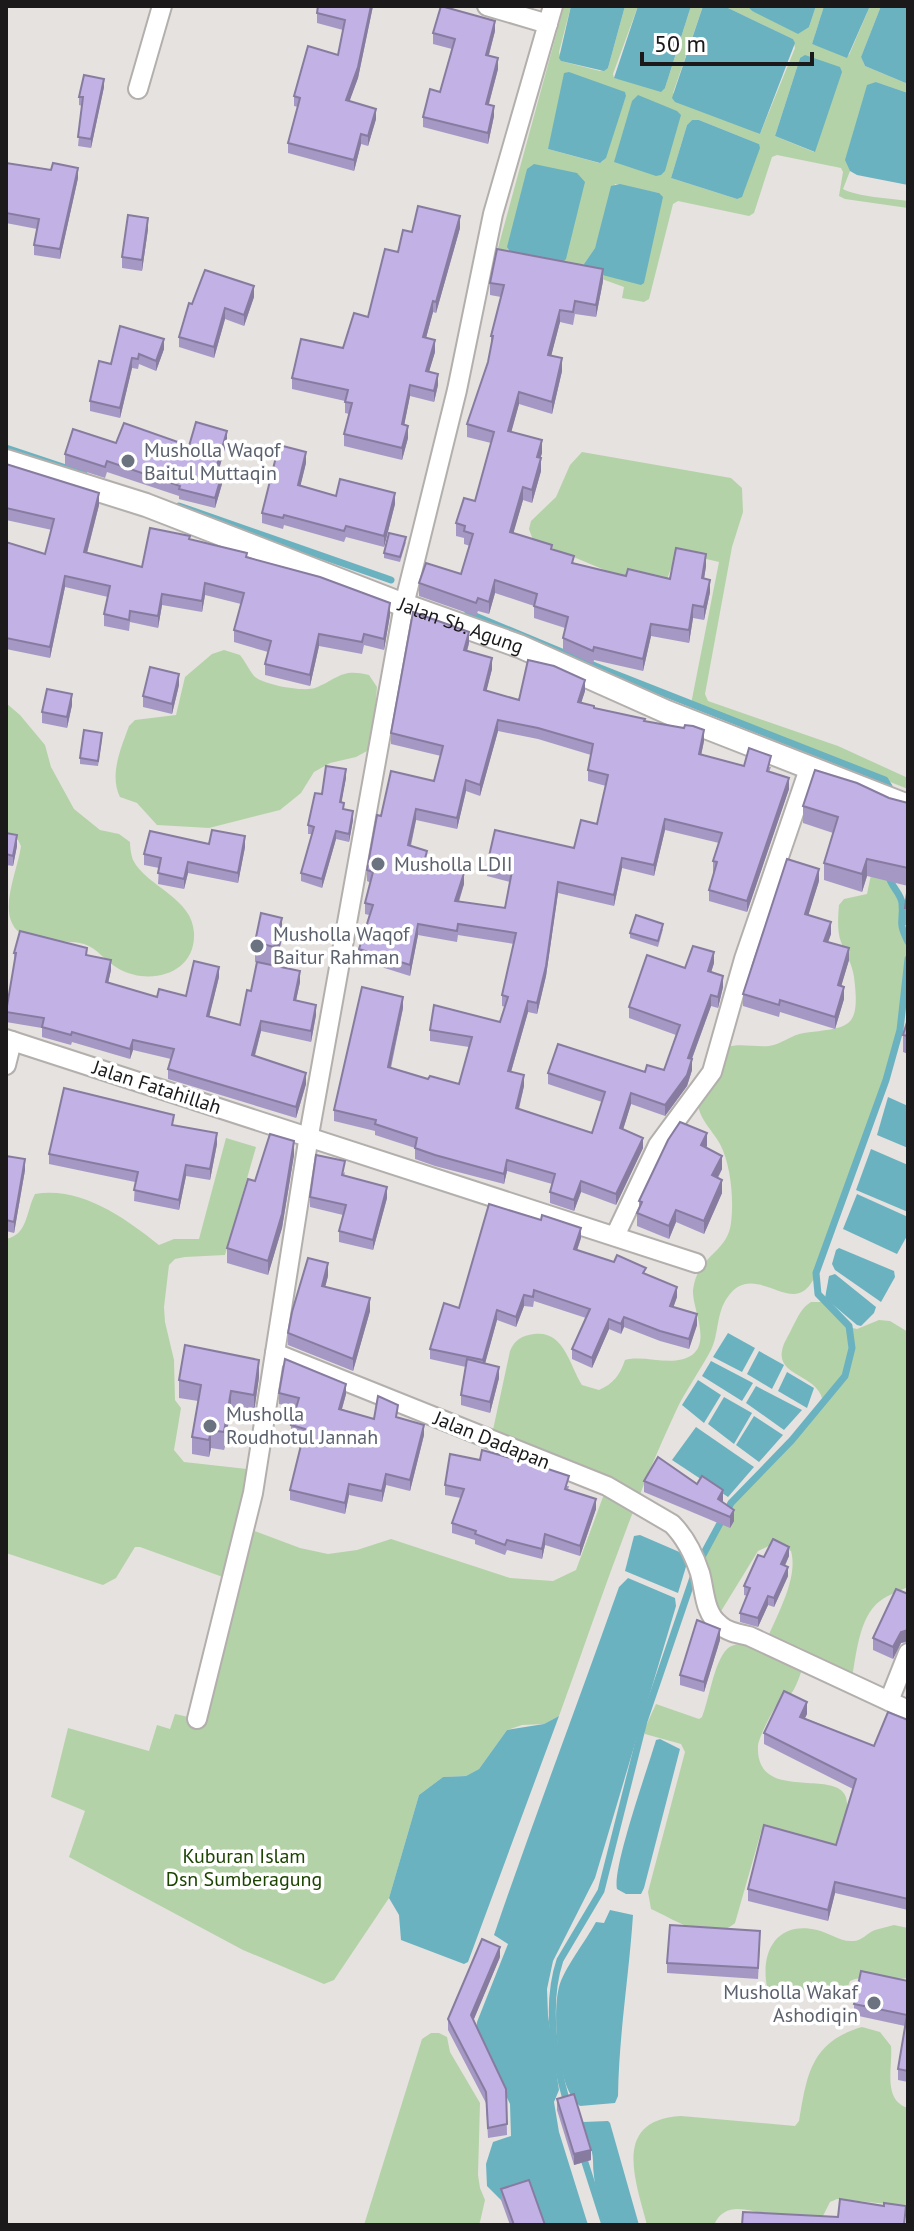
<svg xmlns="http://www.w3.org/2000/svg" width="914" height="2231" viewBox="0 0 914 2231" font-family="'PT Sans',sans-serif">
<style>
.green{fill:#b4d2a8;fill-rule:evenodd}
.water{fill:#6bb2c0}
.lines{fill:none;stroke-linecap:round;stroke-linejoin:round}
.stream{stroke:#6bb2c0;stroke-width:7}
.minor-casing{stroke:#b3afad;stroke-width:22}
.tertiary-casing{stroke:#b3afad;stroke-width:26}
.minor{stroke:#fff;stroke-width:18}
.tertiary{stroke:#fff;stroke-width:22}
.wall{fill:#a698c5;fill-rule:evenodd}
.shaded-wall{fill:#877ca0}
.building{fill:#c1b1e5;stroke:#877ca0;stroke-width:2;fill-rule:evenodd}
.worship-dot{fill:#6b7280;stroke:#fff;stroke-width:3}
.labels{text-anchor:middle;stroke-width:7;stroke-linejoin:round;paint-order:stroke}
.worship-label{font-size:20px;fill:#5b616d;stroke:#fff;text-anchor:start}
.street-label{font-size:20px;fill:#1b1919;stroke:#fff}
.park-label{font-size:20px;fill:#1b4400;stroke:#fff}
</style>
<rect width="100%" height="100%" fill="#e6e2df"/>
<!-- green -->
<g class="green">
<path d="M564 6H571L559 52 561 61 600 71 608 68 625 6H638L613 74 614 78 665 88 691 6H703L673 93 760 134 795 48 793 39 724 6H747L752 11 809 27 816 6H824L812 44 849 55 870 6H881L861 57 865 66 908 84V93L876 82 849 163 850 171 843 189C858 197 889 198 908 201V208L845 199 839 196 843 172 841 168 777 155 772 157 754 213 749 216 678 201 673 204 649 299 644 302 622 298 624 287 602 279 495 259ZM800 58 814 152 775 136ZM626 96 603 161 599 163 548 149ZM692 120H699L759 144 737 199 671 178 687 125ZM615 184 659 193 584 264 595 248Z"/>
<path d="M582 452 731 478 742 488 743 512 732 547 705 694 708 701 838 746 908 778V789L691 704 719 562 694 556 673 563 666 582 661 585 607 571 533 540 529 529 531 521 556 497 570 465Z"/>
<path d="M224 650 240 655C245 661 249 670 254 676 263 685 304 692 315 688 338 679 341 668 369 675L377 687 373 737 367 751 356 757 330 763 314 772 301 793 280 810 209 828 157 825 137 803 120 797C109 775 121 748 129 726L135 720 176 715 185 677 212 654Z"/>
<path d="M6 703 20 715 45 745 51 767 74 809 100 830 119 834 130 842C130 847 131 855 133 860 147 887 193 898 194 933 196 974 150 986 119 969 106 962 97 948 84 944 63 938 22 947 12 923 2 903 18 868 21 846L18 840 6 835Z"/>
<path d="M872 870 888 879 902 903 900 927 908 942 906 987 900 1030 886 1080 820 1264C816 1273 813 1284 805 1290 784 1307 751 1262 727 1298 716 1314 719 1334 711 1350 700 1371 685 1391 675 1413 629 1511 596 1615 559 1716L544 1724 522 1725 507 1730 479 1769 466 1776 443 1777 419 1795 389 1898 334 1980 324 1984 243 1950 69 1857 85 1811 51 1797 68 1728 149 1751 157 1725 170 1729 175 1714 197 1719 231 1580 140 1547H135L116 1578 103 1585 6 1553V1239C28 1235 26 1211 35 1194 81 1186 125 1218 159 1245L174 1239H199L226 1138 256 1147 225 1255 185 1257 175 1259 169 1265 164 1307 165 1322 174 1360 175 1400 181 1408 174 1450 184 1462 247 1469 256 1475 244 1527 300 1548 328 1554 357 1550 391 1539 510 1578 553 1581 576 1570 607 1486 491 1439 510 1351C515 1339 522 1336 534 1334 564 1330 569 1364 582 1385L599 1390C613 1384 620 1375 625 1360 645 1354 673 1368 692 1355 711 1341 692 1308 693 1290 697 1255 727 1254 731 1223 734 1200 731 1165 720 1144 711 1128 695 1116 698 1095 701 1080 718 1061 726 1047 740 1043 754 1047 769 1046 782 1044 791 1035 804 1033 848 1027 861 1031 854 977 852 963 846 955 841 942 837 932 838 917 839 905L844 899 867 894Z"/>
<path d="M811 1302H823L849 1327 857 1329 879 1320 890 1321 908 1332V1587C899 1591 888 1595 880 1601 858 1617 856 1659 851 1683L805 1662C801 1671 798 1683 793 1691 790 1696 782 1698 779 1702 774 1707 758 1739 758 1746 755 1808 849 1762 847 1805 847 1818 839 1833 835 1846L768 1830 761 1832 735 1923C710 1945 676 1920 651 1909L648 1892 685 1752 681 1744 645 1734 644 1730 656 1704 699 1719 702 1717C709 1700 714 1662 727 1649 736 1641 754 1643 765 1644 775 1618 799 1579 791 1551L773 1544 758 1551 715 1621 701 1558C713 1541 718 1521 730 1504 757 1467 794 1439 823 1403 821 1375 777 1377 782 1351 783 1343 789 1335 792 1328 798 1317 801 1308 811 1302Z"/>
<path d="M894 1925 908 1928V1978C889 1982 868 1973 850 1981L845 1994 767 1987C760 1950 778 1921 817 1930 830 1933 840 1942 853 1941 862 1941 867 1933 875 1930 881 1928 888 1927 894 1925Z"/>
<path d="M862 2027 880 2032 891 2046C893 2067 882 2100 908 2108V2206L837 2199 830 2202 822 2218C809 2218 796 2219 783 2218 760 2216 727 2195 714 2225H647C635 2179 612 2120 681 2116L795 2126 799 2121C807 2074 811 2042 862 2027Z"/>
<path d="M431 2033H439L447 2037 450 2052 480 2103 478 2175 480 2188 485 2200 480 2222 478 2225H364L422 2039Z"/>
</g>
<!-- water -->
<g class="water">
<path d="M571 6H625L608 68 604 71 561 61 559 58Z"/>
<path d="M638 6H691L665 88 661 92 614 78Z"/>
<path d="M703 6H724L793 39 795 43 760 134 675 102 672 98Z"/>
<path d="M747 6H816L809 27 798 34 752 11Z"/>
<path d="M824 6H870L847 58 812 44Z"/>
<path d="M881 6H908V84L865 66 861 57Z"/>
<path d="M805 55 840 67 842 72 815 152 775 136 800 58Z"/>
<path d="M569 72 625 92 626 96 606 158 600 163 548 149 564 73Z"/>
<path d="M876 82 908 93V185L857 175 850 171 845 160 867 85Z"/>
<path d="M638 95 677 111 681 115 665 171 661 175 656 176 614 162 632 101Z"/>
<path d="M692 120H699L759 144 760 148 742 197 737 199 671 178 687 125Z"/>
<path d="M534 164 577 173 585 182 566 259 562 263 511 253 507 247 527 169Z"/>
<path d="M620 184 659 193 663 197 644 283 641 285 587 271 584 264 595 248 611 186Z"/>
<path d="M888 1097 908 1106V1148L877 1135Z"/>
<path d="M871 1149 908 1165V1212L856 1190Z"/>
<path d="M857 1194 908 1217V1234L897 1254 843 1229Z"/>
<path d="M839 1248 894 1271 895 1277 881 1302 835 1270 832 1264 836 1250Z"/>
<path d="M835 1274 876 1307 874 1313 861 1326 857 1325 825 1298 829 1276Z"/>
<path d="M728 1333 755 1348 742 1372 713 1357Z"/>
<path d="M759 1351 784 1365 772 1389 747 1374Z"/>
<path d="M711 1361 753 1383 742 1401 702 1376Z"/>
<path d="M787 1372 814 1388 807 1408 778 1391Z"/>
<path d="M698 1380 721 1395 704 1423 682 1405Z"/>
<path d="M756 1386 802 1410 784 1430 746 1403Z"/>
<path d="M724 1397 752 1413 734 1444 708 1424Z"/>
<path d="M754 1416 783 1435 759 1462 736 1445Z"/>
<path d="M696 1427 754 1467 728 1497 672 1460Z"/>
<path d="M640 1535 684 1554 688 1560 678 1593 625 1571 634 1536Z"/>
<path d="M628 1578 675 1598 676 1606 595 1878 553 1961 547 1989 548 2015 559 2090 554 2102 559 2132 588 2225H541L501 2200 487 2186 486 2164 493 2142 511 2136 510 2104 476 2032 477 2022 508 1944 494 1935C534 1818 578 1703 619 1587Z"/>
<path d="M559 1716 468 1962 464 1964 401 1940 399 1915 389 1898 419 1795 443 1777 466 1776 479 1769 507 1730 544 1724Z"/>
<path d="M660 1739 680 1749 644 1888 641 1894H626L617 1889C612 1868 648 1768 656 1740Z"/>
<path d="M610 1910 633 1915C629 1976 619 2033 618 2096L615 2103 580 2106C557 2090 552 2014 559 1987 563 1970 587 1939 596 1922L604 1923Z"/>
<path d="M608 2121 610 2123 639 2225H608C599 2204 593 2183 593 2161 593 2149 586 2134 583 2122Z"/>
</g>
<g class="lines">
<!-- stream -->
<g class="stream">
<path d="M6 448 84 474"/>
<path d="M179 506 391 580"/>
<path d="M468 613 600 668 885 780 894 795"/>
<path d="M888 874C890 886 901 893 902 903 904 924 897 919 908 942"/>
<path d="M567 2103C554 2058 545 2005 560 1960L601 1891 644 1721 697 1566 731 1503 792 1440 845 1376 852 1348 849 1326 818 1294 816 1273 886 1080 900 1030 908 959"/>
<path d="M582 2153 605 2225"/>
</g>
<defs>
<g id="minor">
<path d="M487 6 548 24"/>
<path d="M553 6 493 214 457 390 404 605 309 1135 275 1353 607 1486 672 1524C685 1537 694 1555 700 1573 705 1591 704 1613 720 1625 727 1632 740 1634 749 1636L908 1710"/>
<path d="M138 89 162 6"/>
<path d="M6 1039 696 1263"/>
<path d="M6 1065 12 1041"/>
<path d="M615 1236 658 1145 712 1072 744 959 810 766"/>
<path d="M889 1701 908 1653"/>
<path d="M197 1719 253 1493 275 1353"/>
</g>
<g id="tertiary">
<path id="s1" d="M6 461 146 505 404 605 519 646 667 712 908 806"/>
</g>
</defs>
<!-- minor casing -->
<use href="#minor" class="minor-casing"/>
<!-- tertiary casing -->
<use href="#tertiary" class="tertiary-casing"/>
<!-- minor -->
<use href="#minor" class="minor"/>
<!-- tertiary -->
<use href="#tertiary" class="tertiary"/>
</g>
<!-- wall -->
<g class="wall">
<path d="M318 6H373L358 78 349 101 376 119 368 146 361 144 354 171 288 153V143L298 107 294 106V96L338 55 343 30 317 23V13Z"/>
<path d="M495 31 489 55 498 69 489 104 494 116 488 144 423 127V117L440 92 452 49 433 44V33Z"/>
<path d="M104 87 91 148 78 146 82 106 79 105V97Z"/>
<path d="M6 163 78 178 60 259 34 255V245L37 229 6 223Z"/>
<path d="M460 228 436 313 433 312 426 338 435 352 429 371 438 385 434 402 410 396 404 425 408 438 402 460 344 446V434L349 414 345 413V401L292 389V378L343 348 368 317 398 252 412 232Z"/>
<path d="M148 229 142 271 122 268V257Z"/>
<path d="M603 281 596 317 575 314 573 325 560 322 551 356 562 371 552 414 519 404 511 432 542 453 540 458 541 471 532 503 523 500 513 533 552 549 574 563 626 576 670 579 706 566 704 579 710 592 704 620 693 618 689 643 651 636 643 671 594 660 593 664 563 650V638L565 628 534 618V606L495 593 489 614 478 611 476 616 419 596V583L461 574 470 546 464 544V538L456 536V523L475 501 491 443 467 437V424L488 362 491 348V336L501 297 490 295V283Z"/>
<path d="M254 297 244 326 225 319 214 358 179 347V337L192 304Z"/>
<path d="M120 326 164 349 156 371 139 364 138 369 132 368 120 418 90 411V401L111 364Z"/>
<path d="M227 441 218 473 222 484 215 508 179 499V496L107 472 105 478 65 465V454L189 446Z"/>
<path d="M306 463 300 486 336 496 395 504 384 547 346 537 344 542 284 525 283 529 262 523V513Z"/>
<path d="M6 464 99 505 87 553 142 567 190 539 247 557 390 615 384 650 364 645 362 654 319 646 310 686 265 675V664L268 652 234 642V630L241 604 205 595 202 612 162 605 158 628 130 622 129 631 104 626V614L108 597 65 587 50 658 6 649V542L45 554 52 530 6 520Z"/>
<path d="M406 542 400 562 384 558V553Z"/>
<path d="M469 643 467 651 492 669 486 691 519 700 585 691 581 702 594 708 645 722 704 741 701 755 744 766 771 767 769 772 789 789 747 912 709 901V890L714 873 713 872V861L719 843 665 830 654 876 622 868 614 906 558 893 546 976 537 1014 528 1012 511 1072 524 1086 519 1109 592 1133 602 1102 548 1084V1073L645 1072 664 1070 676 1035 629 1018V1007L685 968 714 963 711 972 723 987 718 1008 711 1006 692 1059V1070L687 1086 665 1116 631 1104 623 1130 643 1148 616 1205 581 1192 574 1211 550 1203V1192L552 1184 507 1171 504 1184 435 1166 415 1159V1148L375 1135V1131L334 1121V1110L403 1008 391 1068 428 1079 459 1084 469 1047 430 1041V1030L500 1022 505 1007 502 1006V995L514 944 458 935 457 942 418 935 410 976 359 960V949L369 915 365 914V903L371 883 367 881V870L381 816 434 781 441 756 391 744V733ZM498 731 538 739 591 755 588 770V781L606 786 597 824 574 848 487 865V876L510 882 505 908 459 902 464 884 427 863 411 846 416 820 457 829 466 791 480 796Z"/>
<path d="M179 685 172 714 143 707V696Z"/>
<path d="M72 705 67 728 42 723V712Z"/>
<path d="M102 739 98 766 80 764V758Z"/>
<path d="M346 778 341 802 344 809 353 820 349 842 336 839 322 888 301 881V873L312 834H308V825L322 794Z"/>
<path d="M889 798 908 803V886L867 876 862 892 824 880V863L833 833 803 823V806Z"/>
<path d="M6 833 17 846 13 866 6 865Z"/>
<path d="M209 844 245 847 238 883 188 873 184 889 158 884 159 868 144 865V854Z"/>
<path d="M819 881 808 915 831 934 828 942 849 960 841 986 844 999 835 1029 780 1012 779 1017 743 1006V994Z"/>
<path d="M908 886V925H905V908Z"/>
<path d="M663 929 658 947 630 938V933Z"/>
<path d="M282 939 275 966 300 982 296 1000 316 1015 311 1042 261 1031 255 1056 306 1084 296 1118 168 1079V1069L171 1059 133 1050 130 1059 72 1042 71 1045 42 1037V1028L6 1022V1012L15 963 14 953 87 955 111 970 108 983 157 997 186 996 219 977 209 1016 240 1025 251 991 257 963 255 962V942Z"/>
<path d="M908 975V1002H906V984Z"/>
<path d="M908 1007V1054L903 1052V1035L908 1020Z"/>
<path d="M174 1125 217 1144 210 1180 186 1176 179 1210 134 1201 135 1182 49 1164V1154Z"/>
<path d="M707 1146 706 1147 722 1169 718 1178 722 1193 704 1234 676 1222 669 1239 637 1226V1213L639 1208V1201Z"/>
<path d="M294 1155 282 1228 268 1275 227 1263V1248L255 1181Z"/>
<path d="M6 1156 25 1170 14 1233 6 1231Z"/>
<path d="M345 1172 344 1176 387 1198 373 1250 339 1242V1231L343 1215 310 1207V1197Z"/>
<path d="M581 1238 577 1250 646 1274 677 1297 673 1307 697 1325 689 1349 660 1341 624 1327 621 1334 609 1329 592 1368 572 1359V1349L586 1318 534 1301 533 1307 524 1306 516 1327 497 1320 485 1363 499 1378 490 1413 461 1405V1395L466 1367 430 1359V1349L459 1308Z"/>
<path d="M328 1276 325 1287 370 1311 353 1371 288 1345V1333Z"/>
<path d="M259 1377 254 1412 231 1408 224 1450 211 1448 209 1457 192 1454V1437L198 1401 179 1398V1380Z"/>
<path d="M279 1393 346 1394 342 1409 374 1419 398 1418 424 1435 410 1491 386 1485 382 1502 349 1495 345 1514 290 1500V1490L303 1439 291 1436V1425L296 1408 279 1404Z"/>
<path d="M644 1481 697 1484 723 1501 722 1502 734 1521 730 1528 644 1492Z"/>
<path d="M445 1485 569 1486 568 1490 596 1509 580 1556 545 1545 542 1559 507 1550 505 1555 475 1544V1540L452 1533V1523L461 1498 445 1495Z"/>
<path d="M789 1556 785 1566 788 1576 774 1607 768 1605 758 1627 740 1622V1613L747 1596 744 1595V1586L764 1557Z"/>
<path d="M908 1594V1642L901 1643 893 1659 873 1650V1638Z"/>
<path d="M720 1640 704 1692 680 1685V1675Z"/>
<path d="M908 1674V1691L906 1690V1679Z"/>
<path d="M807 1714 805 1718 874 1746 908 1720V1910L835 1893 828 1921 748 1901V1889L836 1845 853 1789 764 1744V1733Z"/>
<path d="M760 1942 758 1979 667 1973V1963Z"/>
<path d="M500 1957 473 2021 506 2089 507 2135 488 2138 486 2103 448 2030V2019Z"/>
<path d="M908 1981V2082L898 2080V2069L905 2026 854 2015V2004Z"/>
<path d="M557 2099 591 2160 574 2165 557 2110Z"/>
<path d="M501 2189 545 2225H510L501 2200Z"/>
</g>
<!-- shaded-wall -->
<g class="shaded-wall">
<path d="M371 6H373L358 78 346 111V100Z"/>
<path d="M495 21V31L486 65V55Z"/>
<path d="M498 58V69L486 114V104Z"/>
<path d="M104 79V87L91 148V139Z"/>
<path d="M494 106V116L488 144V133Z"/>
<path d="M376 109V119L368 146V136Z"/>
<path d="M361 134V144L354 171V160Z"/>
<path d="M78 168V178L60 259V249Z"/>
<path d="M460 216V228L436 313V302Z"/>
<path d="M148 218V229L142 271V260Z"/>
<path d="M603 269V281L596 317V305Z"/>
<path d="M254 286V297L244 326V315Z"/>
<path d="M433 301V312L423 349V337Z"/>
<path d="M225 308V319L214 358V347Z"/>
<path d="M560 310V322L548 368V355Z"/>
<path d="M164 339V349L156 371V361Z"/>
<path d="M435 340V352L426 382V371Z"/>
<path d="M132 358V368L120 418V408Z"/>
<path d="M562 358V371L552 414V402Z"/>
<path d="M438 374V385L434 402V391Z"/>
<path d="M410 385V396L402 436V424Z"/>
<path d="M519 392V404L508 444V431Z"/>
<path d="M408 426V438L402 460V448Z"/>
<path d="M227 431V441L215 483V472Z"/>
<path d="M542 440V453L537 470V457Z"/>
<path d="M306 452V463L298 496V485Z"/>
<path d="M541 458V471L532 503V490Z"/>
<path d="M222 474V484L215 508V498Z"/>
<path d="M523 487V500L510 545V532Z"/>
<path d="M99 493V505L84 564V552Z"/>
<path d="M395 493V504L384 547V536Z"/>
<path d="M706 554V566L702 591V578Z"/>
<path d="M65 576V587L50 658V647Z"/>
<path d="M495 580V593L489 614V602Z"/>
<path d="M710 580V592L704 620V607Z"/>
<path d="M205 583V595L202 612V601Z"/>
<path d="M162 594V605L158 628V616Z"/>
<path d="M390 603V615L384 650V639Z"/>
<path d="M693 605V618L689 643V630Z"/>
<path d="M651 624V636L643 671V659Z"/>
<path d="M469 632V643L464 661V650Z"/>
<path d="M319 634V646L310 686V675Z"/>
<path d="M492 658V669L484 701V690Z"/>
<path d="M179 674V685L172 714V704Z"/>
<path d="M585 680V691L578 713V702Z"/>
<path d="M72 694V705L67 728V717Z"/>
<path d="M498 720V731L480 796V785Z"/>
<path d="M704 730V741L699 765V754Z"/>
<path d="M346 769V778L340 811V802Z"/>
<path d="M789 778V789L747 912V901Z"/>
<path d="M466 780V791L457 829V818Z"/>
<path d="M416 809V820L408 856V845Z"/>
<path d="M353 811V820L349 842V834Z"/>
<path d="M665 819V830L654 876V865Z"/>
<path d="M336 831V839L322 888V879Z"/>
<path d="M17 835V846L13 866V856Z"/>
<path d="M245 836V847L238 883V873Z"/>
<path d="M622 858V868L614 906V895Z"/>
<path d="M867 859V876L862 892V874Z"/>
<path d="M188 862V873L184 889V879Z"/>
<path d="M819 869V881L805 926V914Z"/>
<path d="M464 873V884L455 912V901Z"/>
<path d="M558 882V893L546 976 537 1014V1003Z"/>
<path d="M282 918V939L274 968V947Z"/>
<path d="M831 922V934L824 953V941Z"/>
<path d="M418 924V935L410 976V965Z"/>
<path d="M849 948V960L838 997V985Z"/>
<path d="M714 952V963L708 982V971Z"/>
<path d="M111 960V970L106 992V982Z"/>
<path d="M219 967V977L207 1026V1016Z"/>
<path d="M300 971V982L294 1010V1000Z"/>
<path d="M723 976V987L718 1008V997Z"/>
<path d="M844 987V999L835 1029V1017Z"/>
<path d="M711 995V1006L688 1069V1058Z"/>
<path d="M403 997V1008L388 1078V1067Z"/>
<path d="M528 1001V1012L508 1082V1071Z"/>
<path d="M316 1005V1015L311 1042V1031Z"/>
<path d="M261 1021V1031L252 1065V1055Z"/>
<path d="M133 1040V1050L130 1059V1049Z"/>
<path d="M692 1059V1070L687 1086 665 1116V1105Z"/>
<path d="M306 1073V1084L296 1118V1107Z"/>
<path d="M524 1075V1086L516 1119V1108Z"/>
<path d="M631 1093V1104L620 1139V1128Z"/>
<path d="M217 1133V1144L210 1180V1169Z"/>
<path d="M707 1133V1146L701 1158V1145Z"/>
<path d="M643 1138V1148L616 1205V1194Z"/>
<path d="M294 1141V1155L282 1228 268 1275V1261Z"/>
<path d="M722 1156V1169L712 1188V1175Z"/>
<path d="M25 1159V1170L14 1233V1222Z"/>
<path d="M507 1160V1171L504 1184V1174Z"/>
<path d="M186 1165V1176L179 1210V1200Z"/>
<path d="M722 1180V1193L704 1234V1221Z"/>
<path d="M581 1181V1192L574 1211V1200Z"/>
<path d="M387 1187V1198L373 1250V1240Z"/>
<path d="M676 1210V1222L669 1239V1226Z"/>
<path d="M581 1228V1238L574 1259V1249Z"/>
<path d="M328 1263V1276L322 1299V1286Z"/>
<path d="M677 1287V1297L670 1317V1306Z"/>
<path d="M524 1295V1306L516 1327V1317Z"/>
<path d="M370 1298V1311L353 1371V1359Z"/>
<path d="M497 1310V1320L483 1371V1360Z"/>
<path d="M697 1314V1325L689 1349V1339Z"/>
<path d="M624 1317V1327L621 1334V1324Z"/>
<path d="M609 1319V1329L592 1368V1358Z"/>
<path d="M259 1360V1377L254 1412V1395Z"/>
<path d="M499 1367V1378L490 1413V1402Z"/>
<path d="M346 1384V1394L339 1419V1409Z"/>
<path d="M231 1391V1408L224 1450V1432Z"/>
<path d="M424 1425V1435L410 1491V1480Z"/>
<path d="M211 1430V1448L209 1457V1440Z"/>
<path d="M386 1474V1485L382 1502V1491Z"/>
<path d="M349 1484V1495L345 1514V1503Z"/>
<path d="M723 1490V1501L718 1509V1499Z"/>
<path d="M596 1499V1509L580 1556V1546Z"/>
<path d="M734 1510V1521L730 1528V1517Z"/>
<path d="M545 1534V1545L542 1559V1549Z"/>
<path d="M789 1547V1556L781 1573V1564Z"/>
<path d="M788 1567V1576L774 1607V1598Z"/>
<path d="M768 1596V1605L758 1627V1618Z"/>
<path d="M720 1629V1640L704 1692V1682Z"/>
<path d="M907 1630V1641L901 1643 893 1659V1647L901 1632Z"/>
<path d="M807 1702V1714L800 1728V1717Z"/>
<path d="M835 1882V1893L828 1921V1910Z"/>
<path d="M500 1947V1957L471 2026V2015Z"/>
<path d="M591 2150V2160L574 2165V2154Z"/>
</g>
<!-- building -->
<g class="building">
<path d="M318 6H371L358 67 346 100 376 109 368 136 361 134 354 160 288 143 300 98 294 96 308 46 338 55 345 20 317 13Z"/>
<path d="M441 6 495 21 486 55 498 58 486 104 494 106 488 133 423 117 430 89 440 92 455 39 433 33Z"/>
<path d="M84 75 104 79 91 139 78 137 83 97H79Z"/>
<path d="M6 163 51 170 53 163 78 168 60 249 34 245 39 219 6 213Z"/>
<path d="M418 206 460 216 436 302 433 301 423 337 435 340 426 371 438 374 434 391 410 385 402 424 408 426 402 448 344 434 352 403 345 402 348 390 292 378 301 339 343 348 354 313 368 317 385 249 398 252 403 230 412 232Z"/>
<path d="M128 215 148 218 142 260 122 257Z"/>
<path d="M497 249 603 269 596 305 575 301 573 312 560 310 548 355 562 358 552 402 519 392 508 431 542 440 537 457 541 458 532 490 523 487 510 532 552 545 551 549 574 556 572 563 626 576 628 569 670 579 676 548 706 554 702 578 710 580 704 607 693 605 689 630 651 624 643 659 594 647 593 651 563 638 568 617 534 606 537 594 495 580 489 602 478 598 476 603 419 583 426 563 461 574 473 534 464 531 465 526 456 523 464 498 475 501 494 432 467 424 488 362 493 336H491L504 285 490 283Z"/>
<path d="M205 270 254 286 244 315 225 308 214 347 179 337 189 303 192 304Z"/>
<path d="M120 326 164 339 156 361 139 354 138 359 132 358 120 408 90 401 99 361 111 364Z"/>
<path d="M196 422 227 431 215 472 222 474 215 498 179 489 180 486 107 461 105 467 65 454 73 429 116 443 124 423 189 446Z"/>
<path d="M279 445 306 452 298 485 336 496 340 479 395 493 384 536 346 526 344 531 284 515 283 518 262 513Z"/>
<path d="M6 464 99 493 84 552 142 567 150 528 190 536 189 539 247 553 246 557 320 577 390 603 384 639 364 634 362 642 319 634 310 675 265 664 271 641 234 630 244 593 205 583 202 601 162 594 158 616 130 611 129 620 104 614 110 586 65 576 50 647 6 638V542L45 554 54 519 6 508Z"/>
<path d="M389 533 406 537 400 557 384 553Z"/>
<path d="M413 612 469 632 464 650 492 658 484 690 519 700 528 660 554 666 585 680 578 702 594 706V708L645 719 644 721 684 728 685 725 693 726 704 730 699 754 744 766 749 748 771 756 767 771 789 778 747 901 709 890 717 862 713 861 722 833 665 819 654 865 622 858 614 895 558 882 546 966 537 1003 528 1001 508 1071 524 1075 516 1108 592 1133 605 1092 548 1073 558 1044 645 1072 647 1065 664 1070 680 1025 629 1007 647 955 685 968 693 946 714 952 708 971 723 976 718 997 711 995 688 1058 692 1059 687 1075 665 1105 631 1093 620 1128 643 1138 616 1194 581 1181 574 1200 550 1192 555 1174 507 1160 504 1174 435 1155 415 1148 417 1138 375 1124 376 1120 334 1110 362 987 403 997 388 1067 428 1079 430 1076 459 1084 472 1037 430 1030 434 1005 500 1022 508 997 502 995 516 933 458 924 457 931 418 924 410 965 359 949 373 905 365 903 373 872 367 870 377 815 381 816 391 771 434 781 443 746 391 733ZM498 720 538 728 593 744 588 770 608 775 597 824 581 820 574 848 495 830 487 865 512 871 505 908 455 901 464 873 424 862 427 851 408 845 416 809 457 818 466 780 480 785Z"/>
<path d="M150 667 179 674 172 704 143 696Z"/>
<path d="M47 689 72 694 67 717 42 712Z"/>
<path d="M84 730 102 733 98 761 80 758Z"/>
<path d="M326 766 346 769 340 802 344 803 343 809 353 811 349 834 336 831 322 879 301 873 314 827 308 825 315 793 322 794Z"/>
<path d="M815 770 857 783 889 798 908 803V868L867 859 862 874 824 863 838 817 803 806Z"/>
<path d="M212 830 245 836 238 873 188 862 184 879 158 873 161 858 144 854 150 831 209 844Z"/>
<path d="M6 833 17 835 13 856 6 854Z"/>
<path d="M787 859 819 869 805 914 831 922 824 941 849 948 838 985 844 987 835 1017 780 1000 779 1005 743 994Z"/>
<path d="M908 886V908H905Z"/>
<path d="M261 913 282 918 274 947 255 942Z"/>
<path d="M636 915 663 924 658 941 630 933Z"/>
<path d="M20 931 87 948 86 955 111 960 106 982 157 997 159 989 186 996 194 961 219 967 207 1016 240 1025 247 990 251 991 257 962 300 971 294 1000 316 1005 311 1031 261 1021 252 1055 306 1073 296 1107 168 1069 174 1049 133 1040 130 1049 72 1032 71 1035 42 1027 44 1018 6 1012 16 953H14Z"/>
<path d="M908 1019V1036L903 1035Z"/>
<path d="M64 1088 174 1115 172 1125 217 1133 210 1169 186 1165 179 1200 134 1190 138 1172 49 1154Z"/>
<path d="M680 1122 707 1133 701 1145 722 1156 712 1175 722 1180 704 1221 676 1210 669 1226 637 1213 642 1202 639 1201 668 1140Z"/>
<path d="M270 1134 294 1141 282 1214 268 1261 227 1248 248 1179 255 1181Z"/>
<path d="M316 1155 345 1161 342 1175 387 1187 373 1240 339 1231 346 1205 310 1197Z"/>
<path d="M6 1156 25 1159 14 1222 6 1220Z"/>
<path d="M489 1204 541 1220 542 1215 581 1228 574 1249 614 1262 617 1255 646 1268 643 1273 677 1287 670 1306 697 1314 689 1339 660 1331 624 1317 621 1324 609 1319 592 1358 572 1349 590 1309 534 1290 533 1297 524 1295 516 1317 497 1310 483 1360 430 1349 444 1303 459 1308Z"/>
<path d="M308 1258 328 1263 322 1286 370 1298 353 1359 288 1333 292 1312Z"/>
<path d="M185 1345 259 1360 254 1395 231 1391 224 1432 211 1430 209 1440 192 1437 201 1385 179 1380Z"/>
<path d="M285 1359 346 1384 339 1409 374 1419 378 1396 398 1405 396 1417 424 1425 410 1480 386 1474 382 1491 349 1484 345 1503 290 1490 305 1429 291 1425 299 1398 279 1393Z"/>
<path d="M467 1359 499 1367 490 1402 461 1395Z"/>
<path d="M482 1450 539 1466 569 1476 565 1489 596 1499 580 1546 545 1534 542 1549 507 1540 505 1545 475 1534 476 1531 452 1523 464 1489 445 1485 450 1454 480 1460Z"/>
<path d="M658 1457 697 1484 702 1476 723 1490 718 1499 734 1510 730 1517 644 1481Z"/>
<path d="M773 1539 789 1547 781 1564 788 1567 774 1598 768 1596 758 1618 740 1613 750 1588 744 1586 758 1555 764 1557Z"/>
<path d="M896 1589 908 1594V1630L901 1632 893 1647 873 1638Z"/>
<path d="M697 1620 720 1629 704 1682 680 1675Z"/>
<path d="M784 1691 807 1702 800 1717 874 1746 888 1712 908 1720V1899L835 1882 828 1910 748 1889 764 1825 836 1845 856 1779 764 1733Z"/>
<path d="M670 1925 760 1931 758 1968 667 1963Z"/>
<path d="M482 1939 500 1947 471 2015 506 2089 507 2124 488 2128 486 2092 448 2019Z"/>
<path d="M861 1971 908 1981V2071L898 2069 907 2015 854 2004Z"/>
<path d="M574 2094 591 2150 574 2154 557 2099Z"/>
<path d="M529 2180 545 2225H514L501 2189Z"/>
<path d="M840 2199 884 2206V2203L906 2206 904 2225H742L743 2212 838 2217Z"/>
</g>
<!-- markers -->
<g class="worship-dot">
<circle cx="128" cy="461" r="8"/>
<circle cx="378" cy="864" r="8"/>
<circle cx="257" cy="946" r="8"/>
<circle cx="210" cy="1426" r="8"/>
<circle cx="874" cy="2003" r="8"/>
</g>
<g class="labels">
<!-- worship labels -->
<g class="worship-label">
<text x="144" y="457">Musholla Waqof<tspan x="144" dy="23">Baitul Muttaqin</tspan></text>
<text x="394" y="871">Musholla LDII</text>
<text x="273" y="941">Musholla Waqof<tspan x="273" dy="23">Baitur Rahman</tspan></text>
<text x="226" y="1421">Musholla<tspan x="226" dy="23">Roudhotul Jannah</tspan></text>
<text x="858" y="1999" text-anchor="end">Musholla Wakaf<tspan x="858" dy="23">Ashodiqin</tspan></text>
</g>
<!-- street labels -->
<g class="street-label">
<text dy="7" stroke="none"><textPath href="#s1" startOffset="484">Jalan Sb. Agung</textPath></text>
<text transform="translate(157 1087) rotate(18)" y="7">Jalan Fatahillah</text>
<text transform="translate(492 1440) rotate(22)" y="7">Jalan Dadapan</text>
</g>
<!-- park labels -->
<g class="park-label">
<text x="244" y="1863">Kuburan Islam<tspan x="244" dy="23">Dsn Sumberagung</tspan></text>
</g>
</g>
<!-- border -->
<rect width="914" height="2231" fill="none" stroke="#1b1919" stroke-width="16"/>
<!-- scale -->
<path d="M642 52v12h170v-12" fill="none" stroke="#1b1919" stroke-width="4"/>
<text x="654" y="52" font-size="24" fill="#1b1919" stroke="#ffffff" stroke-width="6" paint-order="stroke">50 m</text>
</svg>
